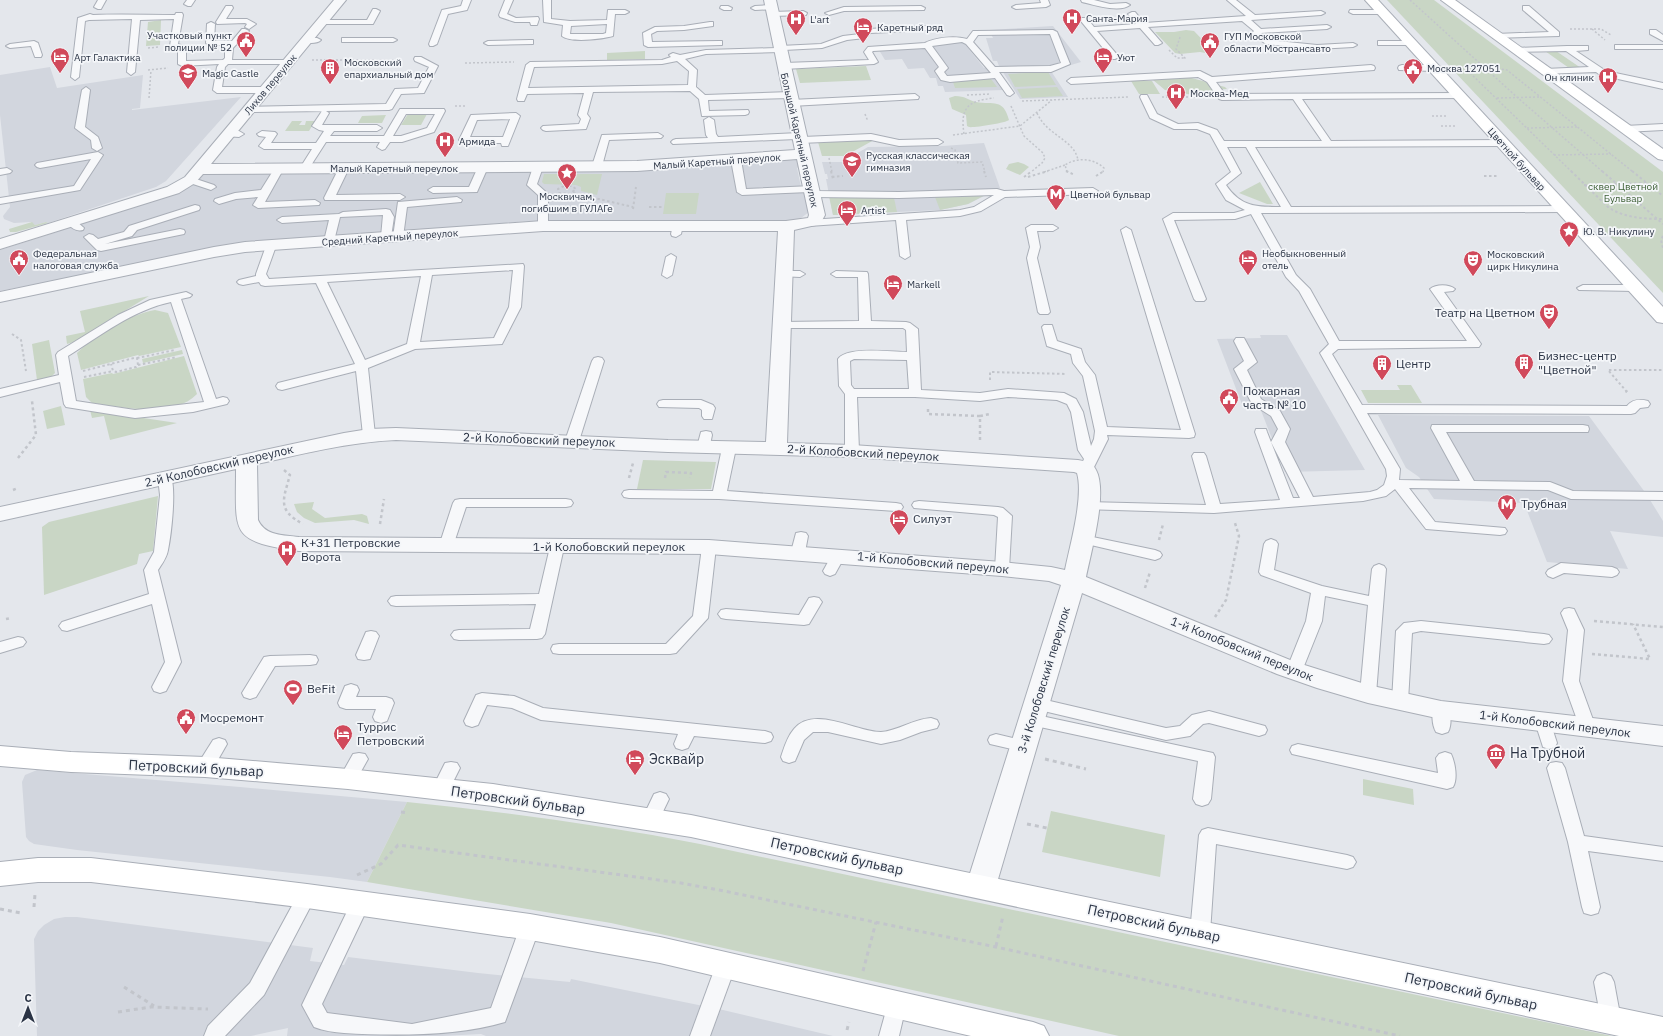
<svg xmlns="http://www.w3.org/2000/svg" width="1663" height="1036" viewBox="0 0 1663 1036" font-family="'IBM Plex Sans',sans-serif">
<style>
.built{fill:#d2d6de}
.green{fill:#c9d6c5}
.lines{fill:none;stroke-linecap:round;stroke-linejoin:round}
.service-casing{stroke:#a9aeb7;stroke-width:2}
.minor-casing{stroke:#a9aeb7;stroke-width:2}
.secondary-casing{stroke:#a9aeb7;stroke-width:2}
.path-far3{stroke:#c2c5cb;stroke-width:1.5;stroke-dasharray:2 2;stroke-linecap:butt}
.path-far2{stroke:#c2c5cb;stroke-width:2;stroke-dasharray:2.5 2.5;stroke-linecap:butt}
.path-far1{stroke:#c2c5cb;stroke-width:2.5;stroke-dasharray:3 3;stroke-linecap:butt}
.path{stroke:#c2c5cb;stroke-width:3;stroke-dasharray:4 4;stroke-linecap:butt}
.service{fill:#f7f8fa;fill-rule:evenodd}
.minor{fill:#f7f8fa;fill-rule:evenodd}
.secondary{fill:#fff;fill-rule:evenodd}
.labels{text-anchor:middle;stroke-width:3.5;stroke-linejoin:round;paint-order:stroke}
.far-poi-label{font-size:10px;fill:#2b3445;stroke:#f4f6f9;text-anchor:start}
.far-street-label{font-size:10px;fill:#2b3445;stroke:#f4f6f9}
.far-park-label{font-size:10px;fill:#3f6138;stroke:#f4f6f9}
.poi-label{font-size:12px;fill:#2b3445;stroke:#f4f6f9;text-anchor:start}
.street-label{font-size:12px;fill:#2b3445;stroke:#f4f6f9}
.near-poi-label{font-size:14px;fill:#2b3445;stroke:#f4f6f9;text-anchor:start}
.near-street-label{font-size:14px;fill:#2b3445;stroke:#f4f6f9}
</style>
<rect width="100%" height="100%" fill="#e4e7ec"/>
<!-- built -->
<g class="built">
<path d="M1053 26 1081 62 1051 71 1068 97 1020 99 999 66 997 61H993L986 38H993L989 30Z"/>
<path d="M958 41 960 43H964L984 68 986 67 1003 90 945 92 943 86H938L936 78H930L924 68 908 69 902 59 885 60 879 50 935 46 934 43Z"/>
<path d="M50 67 57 88 143 75 140 108 132 109V110L241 97 166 181 156 187 48 223 46 222 35 225 31 222 14 223 4 219 3 216 10 207 0 115V75Z"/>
<path d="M984 143 1000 188 968 204 940 210 833 215 826 179H828L827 174H825L822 162H842L868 147 943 146Z"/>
<path d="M796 159 799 160 801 165 797 168 802 192 808 195 809 212 801 218 787 222 532 223 529 221 246 243 0 291V250L176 194 191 186 203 173 660 168Z"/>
<path d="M1260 335H1287L1365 470 1285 472 1260 408 1243 407 1217 339 1261 338Z"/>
<path d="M1378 415 1589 416 1647 495 1663 521V537L1610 531 1628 569 1547 562 1524 503 1434 499 1419 477 1406 468Z"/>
<path d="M37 770 240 787 407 802 367 882 330 877 77 850 34 844 29 841 26 837 22 782 25 775Z"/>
<path d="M65 917H77L313 948 310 961 344 965 348 957 478 973 570 982 571 979 723 1010 833 1036H486L481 1034 442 1036H287L288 1028 251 1036H37L34 939 38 931 44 925 54 919Z"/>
</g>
<!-- green -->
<g class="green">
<path d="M1387 0H1434L1663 172V293Z"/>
<path d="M161 20 160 45 146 46 148 22Z"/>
<path d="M1186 30 1194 31 1215 53 1211 54 1200 52 1180 54 1175 53 1155 32H1174Z"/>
<path d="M645 51V59L607 60V53Z"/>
<path d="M1545 51H1556L1581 68H1569Z"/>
<path d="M866 66 871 80 800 83 796 69Z"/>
<path d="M1048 72 1056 85 1015 87 1008 74Z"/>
<path d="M1188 77 1225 87 1227 89 1213 90 1204 95H1193L1165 90 1153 80H1130Z"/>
<path d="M991 79 997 87 955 88 953 82Z"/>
<path d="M1131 81H1152L1160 94H1139Z"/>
<path d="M1057 87 1063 96 1022 98 1017 89Z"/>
<path d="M955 96C965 96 968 100 976 102 994 105 1003 98 1009 120 1006 123 973 128 969 127L967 126 966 115 952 109 949 98Z"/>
<path d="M408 114H427L421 125H401Z"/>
<path d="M386 115 382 123H358L362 116Z"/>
<path d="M292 121H302L299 125H305L306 121H315L309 131H285Z"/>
<path d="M874 140 845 156H822L818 142Z"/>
<path d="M1018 162 1024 164 1029 167 1020 175 1006 169 1009 164Z"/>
<path d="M544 174H602L597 195 581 191V187L576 185 544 184 542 182Z"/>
<path d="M1260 182 1273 204H1267L1239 193Z"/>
<path d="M666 193H699L696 214H663Z"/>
<path d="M987 194 968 204 940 210 935 197Z"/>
<path d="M829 196 894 198 897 212 833 215Z"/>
<path d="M32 222 35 225 46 222 48 223 16 232H10L9 229Z"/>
<path d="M149 296 74 342 67 344 66 336 85 332 80 311Z"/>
<path d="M155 310 168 313 181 347 139 356 138 355 81 370 77 353C96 334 128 315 155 310Z"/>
<path d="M49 340 55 373 51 377 37 380 32 344Z"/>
<path d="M182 350 183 354 143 363 142 359Z"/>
<path d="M184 356 197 394C173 419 123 407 92 403L86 397 83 379 112 373 113 374Z"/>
<path d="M1397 385H1411L1422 403H1368L1361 390H1400Z"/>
<path d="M61 406 65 425 47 429 43 411Z"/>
<path d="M90 410 177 423 110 440 104 416 92 418Z"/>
<path d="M643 460 716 462 711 489H637Z"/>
<path d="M158 496 153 551 139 554 137 564 44 595 42 527 49 522Z"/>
<path d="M314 502 312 509 325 518 362 514 367 516 369 524 354 520 315 523 304 518 297 512 294 504Z"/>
<path d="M1363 779 1413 789 1414 805 1363 795Z"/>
<path d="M407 802C505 812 603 825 700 844L1612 1036H1119L611 923 367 882Z"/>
<path d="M1051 811 1165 835 1160 877 1042 852Z"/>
</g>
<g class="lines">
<defs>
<g id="service">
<path d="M98 0H106L101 9H98L94 7Z"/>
<path d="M187 0H195L191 6H188L184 4Z"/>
<path d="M463 0H471L467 10 448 14 437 44 433 46H430L429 44 442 10 461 6Z"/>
<path d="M505 0H513L507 14 516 18 538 17 539 19 537 25H531L530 22H515L500 17 499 15Z"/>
<path d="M543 0H551V19L570 21 607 20 608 10H625L629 12 625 14H615L613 36C603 39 570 43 562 36L563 25 544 22ZM607 24 606 33 603 34H570L571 26Z"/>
<path d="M1040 0H1048L1050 5 1046 7 1016 9 1012 7 1016 5 1041 3Z"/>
<path d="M1081 0H1094L1110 4 1126 3 1130 5C1120 13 1094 5 1082 2Z"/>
<path d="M1227 0H1236L1255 15 1321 11 1325 13 1321 15 1251 20 1261 29 1327 25 1331 27 1327 29 1261 33 1268 40 1317 45 1353 43 1357 45 1353 47 1317 49 1266 44 1253 35 1252 33 1254 31 1242 21 1148 27 1162 43 1158 45H1155L1140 28 1097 31 1119 57 1115 59H1112L1080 20 1081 18H1087L1094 27 1136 24 1128 14 1132 12H1135L1144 23 1246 16Z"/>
<path d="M771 5 775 7 774 9 755 10 751 8 755 6Z"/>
<path d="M226 6H232L233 8 226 19H247L256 24 249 29 245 27 247 24 245 23 217 24 216 22Z"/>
<path d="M721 6H728L732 8 731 10H724L720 8Z"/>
<path d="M921 6 925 8 924 10 844 11 829 15 825 13 844 7Z"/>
<path d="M1523 6H1529L1559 32V36L1493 38V34H1496L1549 32 1523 10Z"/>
<path d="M373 9H376L380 11 373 24H321L317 22 321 20H367Z"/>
<path d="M1350 10H1382L1386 12 1382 14H1353L1349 12Z"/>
<path d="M803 11 807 13 806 15 772 16 768 14 772 12Z"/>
<path d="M176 13H182L183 15 178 44 186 47V61L223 60 225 58V48L227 45H210L206 43 207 24 211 22 215 24 214 41H232L242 29H245L249 31 233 48 232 60H288L292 62 288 64H228L225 67 222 87H264L268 90 264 93H217L213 90 217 67 219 64 182 66 178 64V49L171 48 170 46 174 19 140 20 135 72 131 75 127 72 132 19 89 20 85 21 79 77 75 80 71 77 78 18 90 14 93 15C121 14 148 15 175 15Z"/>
<path d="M710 22H713V26L684 30 657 31 651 34 652 42 719 41H722V45L648 47 644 45 643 33 655 27 684 26Z"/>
<path d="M927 26 931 28 930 30 870 33 865 38 847 40 822 48 784 50 780 52 706 54 685 59 697 70 696 87 705 95 790 92 794 95 790 98 708 100 709 111 748 110 749 112 748 114 745 115 702 116 699 99 690 91 593 92 587 114 590 118 586 129 546 131 543 130 541 128 543 126 579 124 581 119 578 115 584 93 527 94 524 101H518L517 99 526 65 530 62 662 60 671 57 669 55 673 53 680 55 706 50 776 48 780 46 821 44 843 36 860 34 868 29ZM677 61 689 71 688 85 528 88 534 67 662 64Z"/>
<path d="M1053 30 1057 32 1070 64 1051 72H999L1014 93 1010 96 1007 95 995 78 950 82 941 80 935 71 939 67 925 48 873 51 872 52 878 62 874 64 784 69 780 66 784 63 869 60 864 52 868 47 925 43C936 37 956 36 967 39L973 31H976ZM1050 34 1061 63 1050 66 995 67 973 42 978 35ZM962 42 966 44 991 73 947 76 944 72 948 68 932 46Z"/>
<path d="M1650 30H1656L1663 35V41L1650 34Z"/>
<path d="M303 38H317L321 40C317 44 308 43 303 42Z"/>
<path d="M342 38H393L397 40 393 42H342Z"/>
<path d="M530 40H533V44L488 45 484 43 488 41Z"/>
<path d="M34 41 38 43 42 55 41 57H35L31 46 10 48 6 46 10 44Z"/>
<path d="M1378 41H1411L1415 43 1411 45H1378Z"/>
<rect x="1615" y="45" width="48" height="4"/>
<path d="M1567 46H1588V50L1576 51 1606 71 1663 83V89L1600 75 1596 72 1542 74 1541 72 1545 69 1589 67 1566 51 1516 52 1512 50 1516 48Z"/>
<path d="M415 57H421L438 66 424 93 401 94 392 109 389 110 326 111 329 113 322 125H377L382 128 377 131H334L330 136H384L400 109H444L445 111 434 132 402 142H390L385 149 382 150 377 147 380 142H326L308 170 305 171 300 168 312 149H264L259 146 266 137 259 136 257 134 262 131 275 132 277 134 271 143H316L324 131 319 130 312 126 322 111H324L249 112 246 111 245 109 246 107 386 104 395 89 418 88 429 67 415 61 414 59ZM406 114H435L427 128 401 136H393Z"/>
<path d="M1371 65 1374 66 1375 68 1374 70 1216 82 1225 94 1461 93 1465 96 1464 98 1302 99 1331 141 1503 140 1508 143 1503 146 1255 147 1291 207 1563 206 1568 209 1563 212 1261 213 1296 275 1310 289 1339 341H1467L1430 289C1436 284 1449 284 1455 289L1453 291 1444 292 1481 344 1479 347 1338 349 1332 354 1362 405 1627 406C1633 399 1640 399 1648 401L1650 404 1648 407 1640 408 1635 413 1631 414 1367 413 1400 469 1399 480 1460 481 1431 428 1432 425H1583L1588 426 1589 429 1588 432H1446L1474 481 1550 482 1573 491 1663 492V500L1571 499 1548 490 1409 488 1435 522 1505 528 1507 531 1505 534 1500 535 1426 529 1395 489 1386 496 1363 501 1214 513 1082 509 1080 506 1082 503 1087 502 1206 505 1192 456 1194 453H1204L1206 456 1220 504 1280 500 1255 432 1256 429H1266L1267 432 1293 498H1300L1271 442 1278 429 1271 416 1252 404 1234 369 1244 361 1234 341 1236 338H1244L1257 362 1247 370 1261 399 1280 411 1290 429 1285 442 1313 497 1370 492 1377 490 1384 485 1387 476 1386 469 1320 353 1329 344 1299 291 1286 277 1251 214 1235 219 1174 220 1206 299 1204 301H1196L1194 299 1163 219 1173 213H1234L1245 210 1226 200 1216 184 1231 172 1210 134 1197 129H1174L1150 118 1140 97 1141 95H1147L1157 114 1178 124 1198 123 1217 130 1224 141H1322L1293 99 1222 100 1219 99 1207 82 1198 77 1071 84 1067 81 1071 78 1200 71 1212 77ZM1227 147H1246L1281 207C1256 207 1241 207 1226 185L1241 173Z"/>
<path d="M1402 65H1434L1438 68 1434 71 1399 70 1398 68 1399 66Z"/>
<path d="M86 87 90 90 85 127 98 137 102 148 97 151 92 148 91 140 75 128 82 90Z"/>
<path d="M915 94 919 97 918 99 791 106 787 103 791 100Z"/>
<path d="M516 113 520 116 508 146H502L501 143H464L459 140 471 115ZM510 119 503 137H470L477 120Z"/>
<path d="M709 117 714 120 716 134 718 137 799 133 802 134 803 137 871 134 899 140 938 139 943 142 938 145 899 146 871 140 800 143 797 142 796 139 673 144 671 142 673 140 676 139 708 138 706 135 704 120Z"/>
<path d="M1663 124V130L1625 132 1620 129 1625 126Z"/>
<path d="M228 131H239L244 134 239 137 225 136 223 134Z"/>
<path d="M658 133 663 136 661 138 609 140 602 166 597 169 592 166 602 135Z"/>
<path d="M98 152 103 155 80 190 0 204V198L74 186 91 159 40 168 37 167 35 165 37 163Z"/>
<path d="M736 157 741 160 746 189 812 186 815 187 817 189 816 191 899 192 997 189 1004 191 1093 188 1098 191 1093 194 1005 197 981 211 960 216 906 220 910 256 905 259 900 256 896 220 809 226 804 223 809 220 960 210 974 207 994 195 899 198 813 197 809 196 808 194 809 192 742 195 737 192 731 160Z"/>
<path d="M483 164 488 167 477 192 433 193 428 190 433 187H469L478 167Z"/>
<path d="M538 164 543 167 537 184 548 194V226L543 229 538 226V195L527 185 533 167Z"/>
<path d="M279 165 284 168 265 202 315 200 320 203 319 205 258 208 253 205 258 197 236 199 219 204 214 201 215 199 235 193 261 190 276 166Z"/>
<path d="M344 165 349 168 336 195 400 194 405 197 400 200H325L324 198 339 168Z"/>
<path d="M7 168 12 171 10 173 0 175V169Z"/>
<path d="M190 177 214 185 216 187 211 190 187 182 185 180Z"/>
<path d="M457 197 462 200 461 202 407 207 403 237 398 240 393 237 398 202Z"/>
<path d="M195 205 199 206 200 208 199 210 137 230 132 236 105 244 180 229 184 230 185 232 184 234 101 251 97 250 84 237 89 234 93 235 98 239 124 232 129 226Z"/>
<path d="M386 209 390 210 394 217 391 237 386 240 381 237 383 215 340 217 334 241 329 244 324 241 329 220 282 223 277 220 282 217 339 214 343 212Z"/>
<path d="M71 219 75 220 84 228 83 230C76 232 70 227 66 222Z"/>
<path d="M678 222 683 225 681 234 676 237 672 236 671 234 673 225Z"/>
<path d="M1031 225H1053L1058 228 1053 231H1037L1040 247 1037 258 1050 312 1048 314H1040L1038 312 1027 258 1030 247 1026 228Z"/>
<path d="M1126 227 1131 230 1195 434 1194 437 1189 438 1107 435 1108 439 1091 473H1081L1079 470 1084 459 1078 450 1071 412 1067 404 1057 400 1008 397 980 401 915 397H857L859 451 857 454H847L845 451V394L839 386 838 359C847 346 892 352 907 352L906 330 903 328H781L777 327 775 325 777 323 781 322 859 321 858 277H836L831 274 836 271 867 272 868 274 871 321 906 322 910 323 918 329 921 390 980 393 1008 389 1064 393 1076 399 1083 412 1091 446 1094 439 1095 431 1083 376 1073 363 1071 354 1047 346 1042 327 1044 325H1052L1057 341 1081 349 1085 362 1095 375 1107 427 1181 430 1121 230ZM854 359 907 360 909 389H854L851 385 850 361Z"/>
<path d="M271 243 276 246 266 274 269 279 523 264 524 266 521 307 502 344 415 349 368 368 375 435 374 438H364L363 435 356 371 282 390 278 389 276 386 278 383 355 364 316 283 265 286 261 285 259 282 243 285 239 284 237 282 239 280 256 276V274L266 246ZM513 270 509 307 494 338 420 342 432 275ZM421 276 407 344 365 360 327 282Z"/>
<path d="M671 254 676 257 672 275 667 278 662 275 666 257Z"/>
<path d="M784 271H800L805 274 800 277 780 276 779 274Z"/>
<path d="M1583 285H1635L1641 288 1635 291 1579 290 1577 288Z"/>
<path d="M186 292 192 295 190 297 181 299 216 399 223 397 227 398 229 401 227 404 193 412 135 418 66 407 64 404 60 382 0 397V389L59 375 56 355 58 352 118 315 150 300ZM171 302 204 402 135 410 76 401 68 356C100 336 133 310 171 302Z"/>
<path d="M598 357 602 358 604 361 579 441 577 444H567L565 441 592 361 594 358Z"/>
<path d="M663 400H701L713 405 715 408 712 419H704L702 416V410L699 408 659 407 657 404 659 401Z"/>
<path d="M706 431 711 432 712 435 709 450H699L697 447 701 432Z"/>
<path d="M729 444 734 445 736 448 727 491 896 503 901 504 903 507 901 510 896 511 719 499 629 498 624 497 622 494 624 491 629 490 713 491 722 448 724 445Z"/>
<path d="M165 474 170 475C177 486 171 536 168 550 167 557 162 564 158 570L181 662 166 691 160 693 154 691 152 687 165 662 152 604 67 631 62 630 59 626 62 622 149 594 144 570 154 552 160 495 158 478 160 475Z"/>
<path d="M460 499H566L571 500 573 503 571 506 566 507H466L453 546 451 549 446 551 441 549 439 546 453 503 455 500Z"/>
<path d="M919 501 998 507 1003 508 1012 516 1009 569 1007 572 1002 574 997 572 995 569 998 517 994 515 914 508 912 505 914 502Z"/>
<path d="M801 532 806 533 808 536 805 552 803 555 798 557 793 555 791 552 796 533Z"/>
<path d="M1083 535 1155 550 1160 552 1162 555 1160 558 1155 560 1078 542 1076 539 1078 536Z"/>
<path d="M1271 539 1276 541 1278 544 1274 570 1322 586 1369 596 1372 569 1374 566 1379 564 1384 566 1386 569 1376 694 1374 698 1368 700 1362 698 1360 694 1368 605 1325 596 1322 621 1302 671 1300 675 1294 677 1288 675 1286 671 1306 621 1311 593 1261 575 1259 572 1264 544 1266 541Z"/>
<path d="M557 542 562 544 564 547 545 634 542 638 537 639 459 640 454 639 451 635 454 631 459 630 530 629 536 604 396 606 391 605 388 601 391 597 396 596 539 594 550 547 552 544Z"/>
<path d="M709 542 714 544 716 547 708 618 676 653 670 654H559L553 653 551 649 553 645 559 644H666L693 616 702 547 704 544Z"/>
<path d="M838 551 843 553 845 556 835 574 830 576 825 574 823 571 833 553Z"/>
<path d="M1561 563 1612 567 1617 569 1619 572 1617 575 1612 577 1564 573 1553 578 1548 576 1546 573 1548 570Z"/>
<path d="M814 597 819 598 822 602 809 624 804 625 726 619 721 618 718 614 721 610 726 609 799 615 809 598Z"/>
<path d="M1569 608 1574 609 1584 630 1579 681 1596 728 1594 732 1588 734 1582 732 1580 728 1563 681 1568 630 1561 613 1564 609Z"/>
<path d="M1421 621 1544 634 1549 635 1552 639 1549 643 1544 644 1421 631 1412 633 1408 701 1406 705 1400 707 1394 705 1392 701 1396 631 1404 623Z"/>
<path d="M371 631 376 632 379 636 370 659 364 660 358 659 356 655 366 632Z"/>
<path d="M18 637 23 638 26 642 23 646 0 653V642Z"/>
<path d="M310 655 316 656 318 660 316 664 310 665 275 666 256 697 250 699 244 697 242 693 264 657 270 656Z"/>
<path d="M351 684 357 686 359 690 356 697H386L392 699 394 703 387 721 381 723 375 721 373 717 376 709H346L340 707 338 703 345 686Z"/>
<path d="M482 693 514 696 543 708 765 731 771 733 773 737 771 741 765 743 694 736 688 748 682 750 676 748 674 744 678 734 541 720 512 708 487 705 478 725 472 727 466 725 464 721 476 695Z"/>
<path d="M1037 698 1166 728 1180 726 1192 715 1209 711 1265 726 1267 730 1265 734 1259 736 1209 723 1203 724 1190 736 1166 740 1031 708 1029 704 1031 700Z"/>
<path d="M1441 704 1447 706C1451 713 1452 725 1448 732L1442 734 1436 732C1432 725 1431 713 1435 706Z"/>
<path d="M1032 714 1213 753 1215 757 1211 799 1208 804 1202 806 1196 804 1193 799 1198 761 1026 724 1024 720 1026 716Z"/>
<path d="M1543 716 1549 718 1557 743 1555 747 1549 749 1543 747 1535 722 1537 718Z"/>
<path d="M931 718 937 720 939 724 937 728 921 732 900 740 881 744 828 732H813L804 740 795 761 789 763 783 761 781 757C784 748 787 737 794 729 814 705 856 732 881 732 897 731 914 719 931 718Z"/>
<path d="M996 734 1030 742 1032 746 1030 750 1024 752 990 744 988 740 990 736Z"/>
<path d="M219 738 225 740 227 744 211 772 205 773 199 772 196 767 213 740Z"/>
<path d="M1298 744 1438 773 1436 758 1439 754 1445 752 1451 754C1455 762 1458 779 1453 787L1447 789 1292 754 1290 750 1292 746Z"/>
<path d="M359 753 365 754 368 759 354 784 348 786 342 784 339 779 353 754Z"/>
<path d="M451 762 457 763 460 768 447 794 441 796 435 794 432 789 445 763Z"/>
<path d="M1556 762 1562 763 1565 768 1584 836 1663 847V861L1588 851 1600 907 1598 913 1591 915 1584 913 1582 907 1568 842 1547 768 1550 763Z"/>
<path d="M660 792 666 794 669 799 657 824 651 826 645 824 642 819 654 794Z"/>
<path d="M1208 828 1347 855 1353 857 1356 862 1353 867 1347 869 1216 844 1210 933 1207 939 1200 941 1193 939 1190 933 1199 835 1202 830Z"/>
<path d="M307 888 314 891 316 896 264 995 225 1036H204L208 1026 250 983 300 891Z"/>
<path d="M361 895 368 897 370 903 322 1004 327 1013 412 1024 491 1008 520 927 523 921 530 919 537 921 540 927 505 1022C459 1036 393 1036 344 1033 334 1032 324 1031 314 1027L302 1005 354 897Z"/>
<path d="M726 957 733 959 736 965 710 1036H690L716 965 719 959Z"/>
<path d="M1604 973 1611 976 1614 982 1621 1020 1618 1026 1611 1029 1604 1026 1601 1020 1594 982 1597 976Z"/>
<path d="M896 997 903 1000 906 1006 899 1036H879L889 1000Z"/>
</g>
<path id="minor" d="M334 0H346L211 164 637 161 795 150 764 0H776L825 215 820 224 794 230 787 443 852 445 1078 460C1085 461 1093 463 1096 470 1108 492 1091 552 1086 577L1295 662 1368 685 1441 701 1663 726V746L1441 719 1368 703 1317 688 1277 674 1082 593 996 886 991 894 981 898 971 894 966 886 1061 585 1049 581 1002 576 709 554 299 551C229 541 236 534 236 469L0 521V507L344 433 369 429 396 428 668 440 766 442 778 231H543L245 252 214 257 0 302V292L214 247 245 242 543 221H786L808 218 809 215 797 159 637 171 203 174 195 183 179 193 0 249V239L167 187 185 177ZM396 440 668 452 852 457 1074 472 1077 473C1084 497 1070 545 1065 570L1051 567 1002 562 709 540 299 537C284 535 265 536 258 520L257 464C303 454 349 442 396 440Z"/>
<g id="secondary">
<path d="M1365 0H1378L1663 307V323L1657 322Z"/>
<path d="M1441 0H1455L1663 149V160L1658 159Z"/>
<path d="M0 746 71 752 205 757 348 769 493 784 691 815 1663 1017V1036H1619L691 837 493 806 348 789 205 777 71 772 0 766Z"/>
<path d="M38 858H91L307 884 530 914 660 937 1033 1022 1044 1026 1049 1036H971L660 963 530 940 307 908 91 882H38L0 886V862Z"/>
</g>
</defs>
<!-- service casing -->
<use href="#service" class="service-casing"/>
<!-- minor casing -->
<use href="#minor" class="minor-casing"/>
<!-- secondary casing -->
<use href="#secondary" class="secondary-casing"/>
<!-- path-far3 -->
<g class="path-far3">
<path d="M1410 0 1518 98 1603 172"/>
<path d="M1570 29H1601L1611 35"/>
<path d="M1592 29 1605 40"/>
<path d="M1180 37 1176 49 1186 59"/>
<path d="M148 48 159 47"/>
<path d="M1169 50 1177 58H1184"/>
<path d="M312 60H403"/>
<path d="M465 63 514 62"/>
<path d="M148 70 168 68"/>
<path d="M967 95 990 94"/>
<path d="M1166 96 1180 91"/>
<path d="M1162 97H1203"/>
<path d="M149 98 151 70"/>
<path d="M1497 98 1540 97"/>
<path d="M1022 101 1129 97"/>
<path d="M455 106H466"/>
<path d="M1011 106 1024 136 1043 153 1045 158 1042 163 1031 172"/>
<path d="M1037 113C1047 136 1074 139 1078 160"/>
<path d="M865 114 867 119 865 120"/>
<path d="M1432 116H1446"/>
<path d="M1441 126H1455"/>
<path d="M1527 128 1577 127"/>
<path d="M964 134C960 107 968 101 994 98"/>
<path d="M953 135 1020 126 1052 100"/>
<path d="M951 148 955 150 958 163 982 162 985 172"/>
<path d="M1554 155 1611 154"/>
<path d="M829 158 832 172"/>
<path d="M845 158 852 154"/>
<path d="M1044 172 1065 165"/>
<path d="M1067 172 1065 165C1077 157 1093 158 1104 168L1103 172"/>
<path d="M1572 172 1468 71 1482 66 1507 70 1633 172"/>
</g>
<!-- path-far2 -->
<g class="path-far2">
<path d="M831 171 833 179"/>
<path d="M984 171 986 177"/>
<path d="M1066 171 1075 175"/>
<path d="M1571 171 1609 208C1626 218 1644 219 1663 219"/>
<path d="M1602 171 1663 224"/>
<path d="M1632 171 1663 196"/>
<path d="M1096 176 1104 171"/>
<path d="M1484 176H1498"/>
<path d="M832 177 843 176"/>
<path d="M1024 177 1032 171"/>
<path d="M1028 177 1048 171"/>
<path d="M1584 185 1647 183"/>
<path d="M564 186H572L576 189 570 194 559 193 558 189Z"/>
<path d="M573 193 633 207"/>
<path d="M649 207H664"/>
<path d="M633 209 636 187"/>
<path d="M1663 236 1661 240 1663 248"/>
<path d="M12 334 21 340 26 371"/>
<path d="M137 358 175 350"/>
<path d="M138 365 177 357"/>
<path d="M83 371 134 358H137L138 365 136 367 116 372 113 371 111 364"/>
<path d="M84 377 113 371"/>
<path d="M990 380V372L1067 374"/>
<path d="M1627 392 1608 370H1663"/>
</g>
<!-- path-far1 -->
<g class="path-far1">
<path d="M1626 391 1627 392"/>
<path d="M928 409V414L980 416V442"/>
<path d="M980 416 990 414"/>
<path d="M18 458 36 435 32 401"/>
<path d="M284 470 290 475C283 500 277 510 303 524"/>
<path d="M629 478 633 463"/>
<path d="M665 478 666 472 691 473 690 478"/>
<path d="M13 490 18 488"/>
<path d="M380 524 384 499"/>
<path d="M1159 540 1163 524"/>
<path d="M1145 588 1150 572"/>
<path d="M1215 617 1226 600 1239 536 1235 523"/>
<path d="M6 619 11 618"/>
<path d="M1594 621 1663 627"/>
<path d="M1592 654 1650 659 1633 624"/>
</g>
<!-- path -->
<g class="path">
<path d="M1045 759 1086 769"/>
<path d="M401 812 408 813"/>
<path d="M1027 824 1047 828"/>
<path d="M357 875 381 864 398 845 681 883 724 891 996 947 1400 1036"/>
<path d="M34 907 35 894"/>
<path d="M0 909 21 913"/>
<path d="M996 946 1003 916"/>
<path d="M863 971 876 922"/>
<path d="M124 987 154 1006"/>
<path d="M118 1012 151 1007 208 1009"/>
<path d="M847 1030 849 1022"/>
</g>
<!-- service -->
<use href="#service" class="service"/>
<!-- minor -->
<use href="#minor" class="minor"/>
<!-- secondary -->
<use href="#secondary" class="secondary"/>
</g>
<!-- icons -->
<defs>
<symbol id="hospital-pin" viewBox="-11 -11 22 30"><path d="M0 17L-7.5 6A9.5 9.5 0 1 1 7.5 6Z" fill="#d1495b" stroke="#f4f6f9"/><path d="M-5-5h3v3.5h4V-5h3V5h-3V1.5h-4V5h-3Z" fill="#fff"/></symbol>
<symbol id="hotel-pin" viewBox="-11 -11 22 30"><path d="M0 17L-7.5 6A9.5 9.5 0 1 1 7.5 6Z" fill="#d1495b" stroke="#f4f6f9"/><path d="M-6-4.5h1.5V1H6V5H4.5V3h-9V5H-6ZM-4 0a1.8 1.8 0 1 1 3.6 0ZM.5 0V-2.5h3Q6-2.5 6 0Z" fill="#fff"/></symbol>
<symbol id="civic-pin" viewBox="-11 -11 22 30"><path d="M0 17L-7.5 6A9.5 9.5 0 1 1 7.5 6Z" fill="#d1495b" stroke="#f4f6f9"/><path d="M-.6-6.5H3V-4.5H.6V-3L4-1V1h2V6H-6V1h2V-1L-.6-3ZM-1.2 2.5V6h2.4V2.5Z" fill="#fff"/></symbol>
<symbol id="building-pin" viewBox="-11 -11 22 30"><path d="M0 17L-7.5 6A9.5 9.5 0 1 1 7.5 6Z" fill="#d1495b" stroke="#f4f6f9"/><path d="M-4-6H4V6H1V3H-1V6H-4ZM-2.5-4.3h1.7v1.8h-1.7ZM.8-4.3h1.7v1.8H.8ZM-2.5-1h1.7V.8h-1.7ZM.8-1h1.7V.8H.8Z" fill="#fff"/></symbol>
<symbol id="school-pin" viewBox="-11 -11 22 30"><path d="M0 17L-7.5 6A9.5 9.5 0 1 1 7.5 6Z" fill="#d1495b" stroke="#f4f6f9"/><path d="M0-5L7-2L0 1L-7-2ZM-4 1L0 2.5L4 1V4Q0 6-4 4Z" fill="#fff"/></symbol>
<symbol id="sight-pin" viewBox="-11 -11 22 30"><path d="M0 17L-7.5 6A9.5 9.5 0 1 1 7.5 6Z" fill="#d1495b" stroke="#f4f6f9"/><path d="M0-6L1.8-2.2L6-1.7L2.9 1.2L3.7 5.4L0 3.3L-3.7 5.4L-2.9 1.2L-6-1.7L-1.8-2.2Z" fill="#fff"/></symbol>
<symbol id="metro-pin" viewBox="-11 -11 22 30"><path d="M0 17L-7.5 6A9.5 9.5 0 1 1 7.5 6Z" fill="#d1495b" stroke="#f4f6f9"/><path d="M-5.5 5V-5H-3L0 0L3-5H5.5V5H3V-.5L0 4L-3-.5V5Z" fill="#fff"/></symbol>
<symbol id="theatre-pin" viewBox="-11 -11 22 30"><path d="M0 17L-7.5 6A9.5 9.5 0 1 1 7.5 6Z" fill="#d1495b" stroke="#f4f6f9"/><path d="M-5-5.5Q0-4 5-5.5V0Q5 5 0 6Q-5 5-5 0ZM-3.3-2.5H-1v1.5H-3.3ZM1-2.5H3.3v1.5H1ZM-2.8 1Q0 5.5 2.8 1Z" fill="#fff"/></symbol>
<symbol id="stadium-pin" viewBox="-11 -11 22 30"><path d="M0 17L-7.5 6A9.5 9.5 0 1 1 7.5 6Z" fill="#d1495b" stroke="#f4f6f9"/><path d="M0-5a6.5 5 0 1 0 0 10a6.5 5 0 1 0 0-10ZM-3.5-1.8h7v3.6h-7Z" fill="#fff"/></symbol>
<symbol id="museum-pin" viewBox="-11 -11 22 30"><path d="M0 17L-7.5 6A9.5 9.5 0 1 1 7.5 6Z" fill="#d1495b" stroke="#f4f6f9"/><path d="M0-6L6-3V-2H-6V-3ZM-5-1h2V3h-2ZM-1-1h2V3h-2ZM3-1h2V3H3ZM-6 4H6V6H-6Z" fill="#fff"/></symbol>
</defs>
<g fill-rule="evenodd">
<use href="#hospital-pin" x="1061" y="7" width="22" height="30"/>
<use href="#hospital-pin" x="785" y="8" width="22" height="30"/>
<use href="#hotel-pin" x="852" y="16" width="22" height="30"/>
<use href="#civic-pin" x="235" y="30" width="22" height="30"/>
<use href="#civic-pin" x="1199" y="31" width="22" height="30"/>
<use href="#hotel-pin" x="49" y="46" width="22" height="30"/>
<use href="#hotel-pin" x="1092" y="46" width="22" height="30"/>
<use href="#building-pin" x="319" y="57" width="22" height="30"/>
<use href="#civic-pin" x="1402" y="57" width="22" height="30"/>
<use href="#school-pin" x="177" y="62" width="22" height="30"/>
<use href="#hospital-pin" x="1597" y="66" width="22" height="30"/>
<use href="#hospital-pin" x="1165" y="82" width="22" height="30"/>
<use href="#hospital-pin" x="434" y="130" width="22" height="30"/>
<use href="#school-pin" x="841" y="150" width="22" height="30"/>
<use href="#sight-pin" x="556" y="162" width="22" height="30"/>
<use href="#metro-pin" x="1045" y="183" width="22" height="30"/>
<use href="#hotel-pin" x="836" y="199" width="22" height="30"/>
<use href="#sight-pin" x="1558" y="220" width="22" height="30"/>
<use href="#civic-pin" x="8" y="248" width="22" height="30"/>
<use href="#hotel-pin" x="1237" y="248" width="22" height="30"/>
<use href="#theatre-pin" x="1462" y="249" width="22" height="30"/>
<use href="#hotel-pin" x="882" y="273" width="22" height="30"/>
<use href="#theatre-pin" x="1538" y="302" width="22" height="30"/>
<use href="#building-pin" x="1513" y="352" width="22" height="30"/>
<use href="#building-pin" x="1371" y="353" width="22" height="30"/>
<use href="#civic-pin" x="1218" y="387" width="22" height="30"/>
<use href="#metro-pin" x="1496" y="493" width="22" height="30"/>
<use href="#hotel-pin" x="888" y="508" width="22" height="30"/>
<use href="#hospital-pin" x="276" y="539" width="22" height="30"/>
<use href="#stadium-pin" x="282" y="678" width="22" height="30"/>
<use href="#civic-pin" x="175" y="707" width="22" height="30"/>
<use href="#hotel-pin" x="332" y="723" width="22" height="30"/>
<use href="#museum-pin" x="1485" y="742" width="22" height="30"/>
<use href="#hotel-pin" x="624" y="748" width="22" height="30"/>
</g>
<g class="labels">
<!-- far-poi labels -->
<g class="far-poi-label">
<text x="1086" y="22">Санта-Мария</text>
<text x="810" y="23">L'art</text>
<text x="877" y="31">Каретный ряд</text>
<text x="232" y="39" text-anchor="end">Участковый пункт<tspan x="232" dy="12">полиции № 52</tspan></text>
<text x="1224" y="40">ГУП Московской<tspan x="1224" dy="12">области Мострансавто</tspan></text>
<text x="74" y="61">Арт Галактика</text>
<text x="1117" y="61">Уют</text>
<text x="344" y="66">Московский<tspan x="344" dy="12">епархиальный дом</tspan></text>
<text x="1427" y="72">Москва 127051</text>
<text x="202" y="77">Magic Castle</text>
<text x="1594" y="81" text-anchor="end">Он клиник</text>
<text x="1190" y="97">Москва-Мед</text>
<text x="459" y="145">Армида</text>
<text x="866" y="159">Русская классическая<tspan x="866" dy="12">гимназия</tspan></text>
<text x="1070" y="198">Цветной бульвар</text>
<text x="567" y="200" text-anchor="middle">Москвичам,<tspan x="567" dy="12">погибшим в ГУЛАГе</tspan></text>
<text x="861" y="214">Artist</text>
<text x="1583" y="235">Ю. В. Никулину</text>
<text x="33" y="257">Федеральная<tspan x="33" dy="12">налоговая служба</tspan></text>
<text x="1262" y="257">Необыкновенный<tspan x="1262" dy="12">отель</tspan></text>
<text x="1487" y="258">Московский<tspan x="1487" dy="12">цирк Никулина</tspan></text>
<text x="907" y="288">Markell</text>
</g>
<!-- far-street labels -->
<g class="far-street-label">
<text transform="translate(270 84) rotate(-50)" y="4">Лихов переулок</text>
<text transform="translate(800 140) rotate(77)" y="4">Большой Каретный переулок</text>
<text transform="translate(1517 159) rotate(48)" y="4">Цветной бульвар</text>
<text transform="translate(717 161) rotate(-4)" y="4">Малый Каретный переулок</text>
<text x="394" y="172">Малый Каретный переулок</text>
<text transform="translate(390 237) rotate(-4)" y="4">Средний Каретный переулок</text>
</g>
<!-- far-park labels -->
<g class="far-park-label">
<text x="1623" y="190">сквер Цветной<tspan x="1623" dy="12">Бульвар</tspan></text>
</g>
<!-- poi labels -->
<g class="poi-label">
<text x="1535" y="317" text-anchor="end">Театр на Цветном</text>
<text x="1538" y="360">Бизнес-центр<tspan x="1538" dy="14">"Цветной"</tspan></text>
<text x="1396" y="368">Центр</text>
<text x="1243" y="395">Пожарная<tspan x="1243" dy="14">часть № 10</tspan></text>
<text x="1521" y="508">Трубная</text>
<text x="913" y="523">Силуэт</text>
<text x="301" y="547">К+31 Петровские<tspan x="301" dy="14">Ворота</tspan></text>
<text x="307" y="693">BeFit</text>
<text x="200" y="722">Мосремонт</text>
<text x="357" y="731">Туррис<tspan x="357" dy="14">Петровский</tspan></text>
</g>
<!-- street labels -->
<g class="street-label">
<text transform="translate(539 440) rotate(2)" y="4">2-й Колобовский переулок</text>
<text transform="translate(863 453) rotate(3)" y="4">2-й Колобовский переулок</text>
<text transform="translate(219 466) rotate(-13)" y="4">2-й Колобовский переулок</text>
<text x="609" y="551">1-й Колобовский переулок</text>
<text transform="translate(933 563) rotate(5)" y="4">1-й Колобовский переулок</text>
<text transform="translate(1242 649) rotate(22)" y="4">1-й Колобовский переулок</text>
<text transform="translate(1044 680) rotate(-73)" y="4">3-й Колобовский переулок</text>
<text transform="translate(1555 724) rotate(7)" y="4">1-й Колобовский переулок</text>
</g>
<!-- near-poi labels -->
<g class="near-poi-label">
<text x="1510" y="758">На Трубной</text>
<text x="649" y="764">Эсквайр</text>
</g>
<!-- near-street labels -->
<g class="near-street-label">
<text transform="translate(196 768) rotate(3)" y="5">Петровский бульвар</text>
<text transform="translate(518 800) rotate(8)" y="5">Петровский бульвар</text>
<text transform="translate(837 856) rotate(12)" y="5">Петровский бульвар</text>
<text transform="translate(1154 923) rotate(12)" y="5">Петровский бульвар</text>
<text transform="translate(1471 991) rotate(12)" y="5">Петровский бульвар</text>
</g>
</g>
<!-- north arrow -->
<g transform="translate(28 1008)" stroke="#f4f6f9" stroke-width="3" paint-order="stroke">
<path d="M0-3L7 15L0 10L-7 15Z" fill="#2b3445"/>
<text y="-6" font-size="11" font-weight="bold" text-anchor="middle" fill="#2b3445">С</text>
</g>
</svg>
